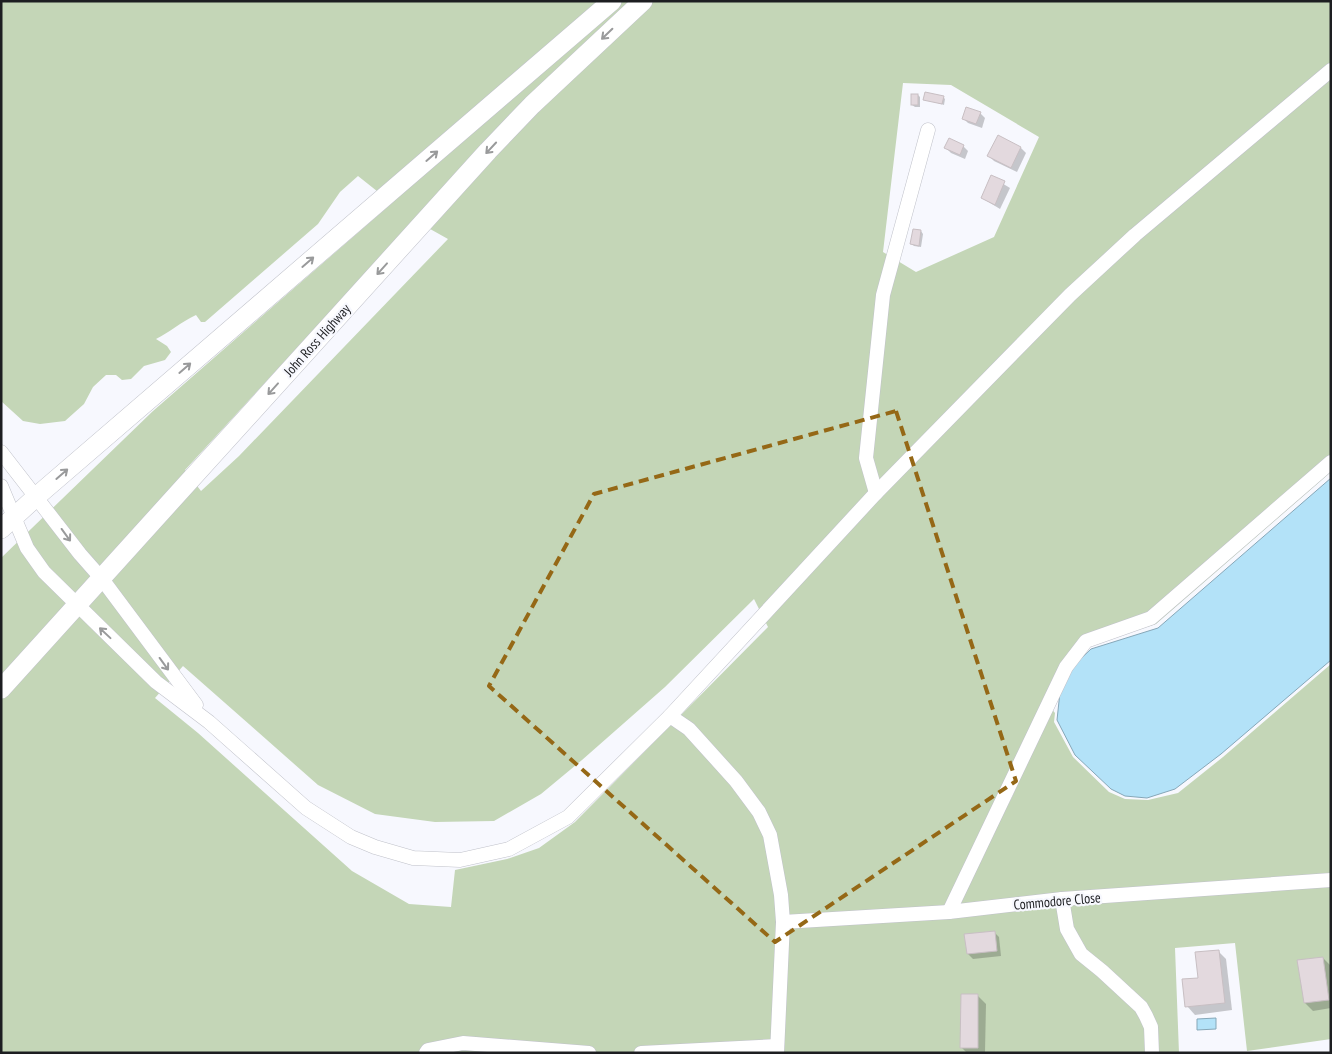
<svg xmlns="http://www.w3.org/2000/svg" width="1332" height="1054" viewBox="0 0 1332 1054" font-family="'PT Sans Narrow',sans-serif">
<style>
.green{fill:#c4d6b7;fill-rule:evenodd}
.water{fill:#b3e2f8;stroke:#86a7b8}
.shadow{fill:#0003}
.building{fill:#e3d9de;stroke:#c8bfc3}
.lines{fill:none;stroke-linecap:round;stroke-linejoin:round}
.minor-casing{stroke:#c0c2ca;stroke-width:15}
.major-casing{stroke:#c0c2ca;stroke-width:20}
.minor{stroke:#fff;stroke-width:14}
.major{stroke:#fff;stroke-width:19}
.oneway{stroke:#999a9b}
.marked{fill:none;stroke:#956816;stroke-width:4;stroke-dasharray:10 6;stroke-linejoin:round}
.labels{text-anchor:middle;stroke-width:4.5;stroke-linejoin:round;paint-order:stroke}
.street-label{font-size:14px;fill:#1d1e21;stroke:#f7f8fe}
</style>
<rect width="100%" height="100%" fill="#f7f8fe"/>
<!-- green -->
<path class="green" d="M1 1H1331V472L1156 624 1091 645 1080 651 1077 645C1055 670 1041 705 1026 735 1001 787 978 839 955 892L962 894 1012 797 1051 708 1055 713 1054 722 1073 757 1109 792 1125 799 1148 800 1178 793 1223 757 1331 664V1039L1247 1051 1235 943 1175 948 1179 1053H1V558L153 411 392 203 358 176 340 192 318 224 205 322H201L196 315C181 322 170 332 156 339L167 346 171 352 165 360 144 366 131 379 122 380 116 375H106L93 387 84 404 65 421 40 424 23 421 1 401ZM903 83 951 85 1039 137 994 237 916 272 883 252ZM414 220 448 239 239 456 201 491 185 470ZM754 599 768 627 575 822 539 848 507 859 455 870 451 907 409 904 352 871 198 733 155 698 183 666 318 785 375 814 435 822 494 821 541 794 582 760 665 687Z"/>
<!-- water -->
<g class="water">
<path d="M1331 478V660L1221 754 1175 789 1147 798 1125 796 1111 789 1075 755 1057 720 1060 692 1069 670 1091 649 1158 628Z"/>
<path d="M1216 1018V1029L1197 1030V1019Z"/>
</g>
<!-- shadow -->
<g class="shadow">
<path d="M918 95 920 97V107H915L912 105Z"/>
<path d="M943 97 945 99 944 105 925 99Z"/>
<path d="M980 113 985 118 982 128 968 123 963 118Z"/>
<path d="M998 137 1021 148 1026 153 1017 172 994 161 989 156Z"/>
<path d="M963 146 968 151 965 159 951 153 946 148Z"/>
<path d="M992 177 1010 188 1000 209 982 198Z"/>
<path d="M921 231 923 234 921 247 914 246 912 244Z"/>
<path d="M994 932 999 937 1001 956 973 959 968 954Z"/>
<path d="M1218 951 1226 959 1232 1010 1195 1015 1187 1006 1200 979Z"/>
<path d="M1323 958 1331 966V1008L1313 1011 1305 1003Z"/>
<path d="M978 996 986 1004 985 1053H967L961 1047Z"/>
</g>
<!-- building -->
<g class="building">
<path d="M925 92 944 96 942 104 923 100Z"/>
<rect x="911" y="94" width="7" height="11"/>
<path d="M966 107 981 112 976 124 962 119Z"/>
<path d="M998 135 1021 147 1011 168 987 156Z"/>
<path d="M949 138 964 145 960 155 944 148Z"/>
<path d="M991 175 1005 181 995 205 981 198Z"/>
<path d="M913 229 921 230 919 246 910 244Z"/>
<path d="M995 931 997 951 967 954 964 934Z"/>
<path d="M1219 950 1225 1003 1185 1007 1182 979 1198 978 1195 952Z"/>
<path d="M1323 957 1329 1000 1304 1003 1297 960Z"/>
<path d="M961 994H978V1048H960Z"/>
</g>
<g class="lines">
<defs>
<g id="minor">
<path d="M1 452 80 554 102 579 196 705"/>
<path d="M1 486 27 548 44 572 156 682 209 722 306 808 351 837 375 847 413 858 460 860 509 849 568 817 670 716 876 493 1070 295 1135 235 1331 70"/>
<path d="M876 493 866 458 883 295 928 130"/>
<path d="M670 716 689 729 736 781 759 812 770 835 781 895 783 922 777 1053"/>
<path d="M1062 899 1067 929 1081 954 1102 971 1141 1007 1146 1016 1151 1027 1152 1053"/>
<path d="M949 912 1066 667 1086 641 1151 618 1331 462"/>
<path d="M783 922 949 912 1062 899 1331 880"/>
<path d="M426 1053 428 1050 463 1043 589 1053"/>
<path d="M641 1053 777 1046"/>
</g>
<g id="major">
<path d="M1 529 37 496 612 1"/>
<path d="M1 689 488 151 532 105 643 1"/>
</g>
</defs>
<!-- minor casing -->
<use href="#minor" class="minor-casing"/>
<!-- major casing -->
<use href="#major" class="major-casing"/>
<!-- minor -->
<use href="#minor" class="minor"/>
<!-- major -->
<use href="#major" class="major"/>
</g>
<!-- one-way arrows -->
<defs><path id="oneway-shaft" d="M-6 0H5M1.5-3L5.5 0L1.5 3" fill="none" stroke-width="1.6" stroke-linecap="round" stroke-linejoin="round" transform="scale(1.25)"/></defs>
<g class="oneway">
<use href="#oneway-shaft" transform="translate(607 34) rotate(136)"/>
<use href="#oneway-shaft" transform="translate(491 148) rotate(133)"/>
<use href="#oneway-shaft" transform="translate(432 156) rotate(-41)"/>
<use href="#oneway-shaft" transform="translate(308 262) rotate(-41)"/>
<use href="#oneway-shaft" transform="translate(382 269) rotate(132)"/>
<use href="#oneway-shaft" transform="translate(185 368) rotate(-41)"/>
<use href="#oneway-shaft" transform="translate(273 389) rotate(132)"/>
<use href="#oneway-shaft" transform="translate(62 474) rotate(-41)"/>
<use href="#oneway-shaft" transform="translate(66 535) rotate(54)"/>
<use href="#oneway-shaft" transform="translate(105 633) rotate(-137)"/>
<use href="#oneway-shaft" transform="translate(164 664) rotate(54)"/>
</g>
<!-- marked area -->
<path class="marked" d="M896 411 1016 781 775 942 489 686 594 494Z"/>
<g class="labels">
<!-- street labels -->
<g class="street-label">
<text transform="translate(317 340) rotate(-48)" y="5">John Ross Highway</text>
<text transform="translate(1057 901) rotate(-5)" y="5">Commodore Close</text>
</g>
</g>
<!-- border -->
<rect width="1332" height="1054" fill="none" stroke="#1d1e21" stroke-width="5"/>
</svg>
